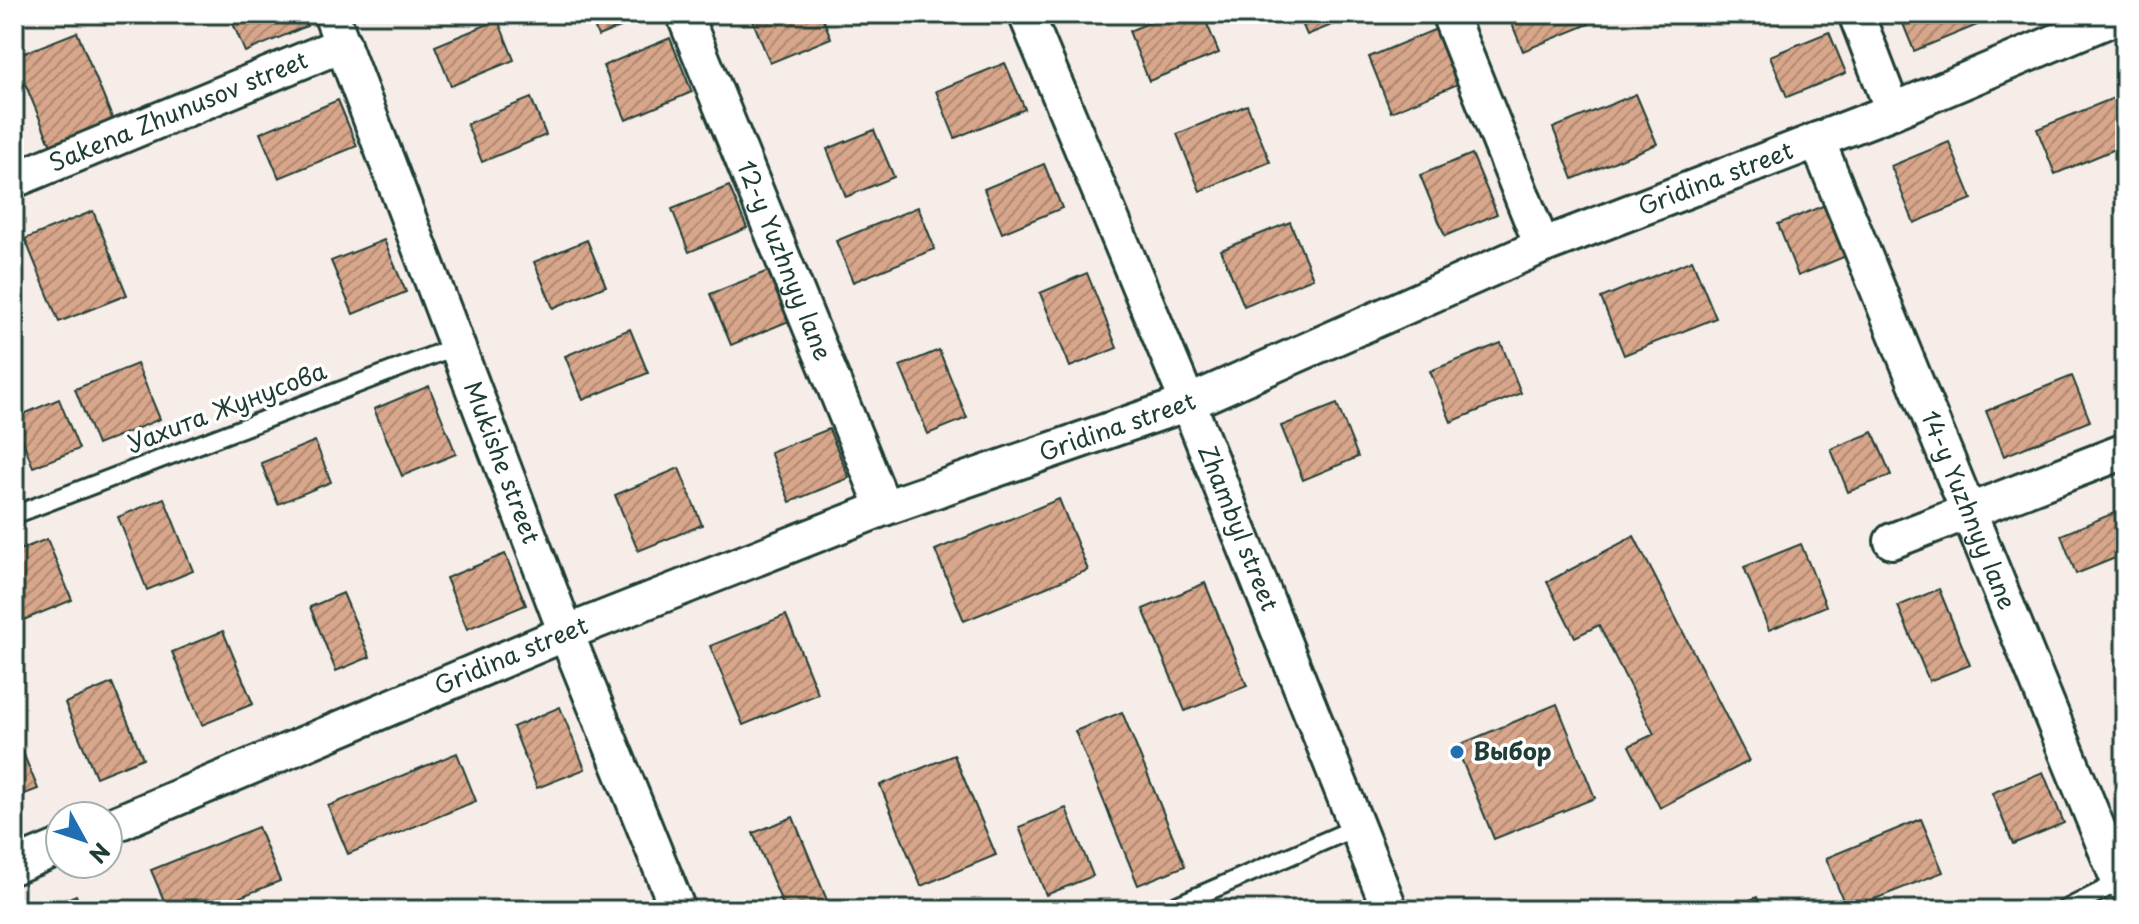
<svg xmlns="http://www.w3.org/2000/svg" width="2139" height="924" viewBox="0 0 2139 924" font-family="'Playpen Sans',sans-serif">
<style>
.building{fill:url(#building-hatch);stroke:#1f3d34;stroke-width:2}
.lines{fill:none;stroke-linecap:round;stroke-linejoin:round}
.service-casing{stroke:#1f3d34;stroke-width:22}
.minor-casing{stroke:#1f3d34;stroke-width:40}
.service{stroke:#fff;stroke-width:16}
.minor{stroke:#fff;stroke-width:34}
.poi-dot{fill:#1f6fb2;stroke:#fff;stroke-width:3}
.labels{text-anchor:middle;stroke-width:7;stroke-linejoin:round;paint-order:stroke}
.street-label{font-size:24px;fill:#1f3d34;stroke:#fff}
.poi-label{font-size:24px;font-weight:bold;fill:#1f3d34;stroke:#fff;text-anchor:start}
</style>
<defs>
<pattern id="building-hatch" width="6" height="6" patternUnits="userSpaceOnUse" patternTransform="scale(2)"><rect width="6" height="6" fill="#d8a68b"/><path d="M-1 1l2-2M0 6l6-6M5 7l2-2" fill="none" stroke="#af8872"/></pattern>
</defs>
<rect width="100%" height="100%" fill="#f7ede8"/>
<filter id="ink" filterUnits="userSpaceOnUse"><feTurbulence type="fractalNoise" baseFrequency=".0125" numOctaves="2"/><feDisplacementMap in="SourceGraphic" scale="16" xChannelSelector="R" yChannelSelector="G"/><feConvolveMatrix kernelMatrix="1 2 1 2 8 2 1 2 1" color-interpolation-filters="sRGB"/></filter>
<g filter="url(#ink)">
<!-- building -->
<g class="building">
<path d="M229 14H302L307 26 245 52Z"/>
<path d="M589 14H653L598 36Z"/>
<path d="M750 14H821L831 38 770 63Z"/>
<path d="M1170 14H1203L1219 53 1149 81 1129 31Z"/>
<path d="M1298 14H1359L1307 35Z"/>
<path d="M1508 14H1584L1589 24 1523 51Z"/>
<path d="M1899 14H1984L1987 21 1914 51Z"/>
<path d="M498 20 514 60 451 86 435 46Z"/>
<path d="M1436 29 1458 84 1391 112 1369 57Z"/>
<path d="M77 32 113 120 51 146 14 57Z"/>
<path d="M1829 32 1846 73 1787 97 1770 56Z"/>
<path d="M670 38 692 92 626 120 603 66Z"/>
<path d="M1005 63 1025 109 955 138 936 91Z"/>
<path d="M1636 94 1657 144 1573 179 1553 128Z"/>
<path d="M2121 95 2125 106V145L2055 174 2037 129Z"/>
<path d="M531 98 546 135 482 162 467 124Z"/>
<path d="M338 100 357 146 279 178 260 133Z"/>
<path d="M1247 105 1270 162 1200 191 1177 134Z"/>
<path d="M874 130 894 177 846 197 827 149Z"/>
<path d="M1949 142 1972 199 1914 223 1891 166Z"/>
<path d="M1472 154 1497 214 1445 236 1420 175Z"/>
<path d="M1044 164 1062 208 1002 233 984 189Z"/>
<path d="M729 186 747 228 689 252 672 209Z"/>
<path d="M1825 205 1846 256 1798 276 1778 224Z"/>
<path d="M918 207 935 249 853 282 836 241Z"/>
<path d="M93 211 127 295 59 322 25 239Z"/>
<path d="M1290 222 1313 278 1244 306 1221 250Z"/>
<path d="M384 240 406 292 353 314 331 261Z"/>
<path d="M587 240 606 286 553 308 534 262Z"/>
<path d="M1692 260 1716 318 1624 355 1601 298Z"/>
<path d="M768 271 789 321 731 345 710 294Z"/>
<path d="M1087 273 1117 348 1070 367 1040 293Z"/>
<path d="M630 329 648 373 583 400 565 356Z"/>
<path d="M1501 343 1521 393 1451 422 1430 371Z"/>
<path d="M939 350 967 418 928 434 900 366Z"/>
<path d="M137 364 160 419 97 445 75 389Z"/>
<path d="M2072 376 2090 421 2004 456 1986 411Z"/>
<path d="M429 386 456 454 402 476 374 409Z"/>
<path d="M59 399 79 449 33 467 14 418Z"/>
<path d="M1337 404 1358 457 1303 480 1281 426Z"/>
<path d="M829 429 849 478 790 502 770 452Z"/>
<path d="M1873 432 1891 475 1848 492 1831 449Z"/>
<path d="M315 441 331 482 278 504 261 463Z"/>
<path d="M679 468 702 525 638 551 615 495Z"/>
<path d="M164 498 193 571 147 590 118 517Z"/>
<path d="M1059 499 1088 570 964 621 935 550Z"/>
<path d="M2121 510 2125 520V554L2076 574 2061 535Z"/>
<path d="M1634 536 1749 761 1660 808 1629 746 1654 734 1599 625 1575 637 1547 582Z"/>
<path d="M47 539 72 600 14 624V552Z"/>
<path d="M1801 544 1826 606 1769 630 1744 567Z"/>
<path d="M505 554 526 605 467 629 446 578Z"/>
<path d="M1205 583 1247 686 1185 711 1143 609Z"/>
<path d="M1939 589 1970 665 1929 681 1898 606Z"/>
<path d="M343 593 370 657 336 671 310 607Z"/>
<path d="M786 615 818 694 743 725 710 646Z"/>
<path d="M223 631 253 704 202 725 172 652Z"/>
<path d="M112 683 143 758 96 777 65 703Z"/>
<path d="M1557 704 1595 798 1494 839 1456 746Z"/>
<path d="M560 707 585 769 537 788 513 727Z"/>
<path d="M1122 712 1185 866 1138 885 1075 731Z"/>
<path d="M14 731 38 789 14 798Z"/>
<path d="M457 753 476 801 348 854 328 806Z"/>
<path d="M954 755 996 855 921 886 880 785Z"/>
<path d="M2043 772 2064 823 2013 844 1992 793Z"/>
<path d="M1066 808 1093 876 1046 895 1019 827Z"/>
<path d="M793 817 831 910H785L753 833Z"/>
<path d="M1921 819 1943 872 1847 910 1826 858Z"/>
<path d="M258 827 280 881 208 910H168L151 870Z"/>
<path d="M76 895 82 910H41Z"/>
<path d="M1757 897 1762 910H1725Z"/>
</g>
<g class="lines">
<defs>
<g id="service">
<path d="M14 515 457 346"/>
<path d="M1165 910 1357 827"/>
<path d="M2064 910 2123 880"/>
</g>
<g id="minor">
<path id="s1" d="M331 14 566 633 678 910"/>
<path id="s2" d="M684 14 884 508"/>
<path id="s3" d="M1026 14 1188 403 1390 910"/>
<path d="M1449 14 1542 246"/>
<path d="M1856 14 1893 111"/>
<path id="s4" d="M1817 140 2119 881"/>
<path id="s5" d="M14 180 343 44"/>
<path d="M1892 541 2125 451"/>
<path id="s6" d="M108 827 566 633 884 508 1188 403 1542 246 1893 111 2122 14"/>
<path d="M14 866 60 847"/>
</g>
</defs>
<!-- service casing -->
<use href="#service" class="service-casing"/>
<!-- minor casing -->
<use href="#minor" class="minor-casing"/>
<!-- service -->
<use href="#service" class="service"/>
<!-- minor -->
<use href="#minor" class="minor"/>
</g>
</g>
<!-- markers -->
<circle class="poi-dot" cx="1457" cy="752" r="8"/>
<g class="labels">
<!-- street labels -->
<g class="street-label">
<text dy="8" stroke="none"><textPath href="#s5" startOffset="178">Sakena Zhunusov street</textPath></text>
<text dy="8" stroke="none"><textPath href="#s6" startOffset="1734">Gridina street</textPath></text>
<text dy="8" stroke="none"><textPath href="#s2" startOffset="266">12-y Yuzhnyy lane</textPath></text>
<text transform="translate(227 408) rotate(-21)" y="8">Уахита Жунусова</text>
<text dy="8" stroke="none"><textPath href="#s6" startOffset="1086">Gridina street</textPath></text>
<text dy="8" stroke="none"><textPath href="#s1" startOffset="480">Mukishe street</textPath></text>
<text dy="8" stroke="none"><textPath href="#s4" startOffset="400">14-y Yuzhnyy lane</textPath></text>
<text dy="8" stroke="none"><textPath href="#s3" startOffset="556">Zhambyl street</textPath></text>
<text dy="8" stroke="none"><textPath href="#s6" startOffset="438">Gridina street</textPath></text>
</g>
<!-- poi labels -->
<g class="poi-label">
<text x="1473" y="760">Выбор</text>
</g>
</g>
<!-- margin -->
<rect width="2139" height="924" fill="none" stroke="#fff" stroke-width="48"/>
<rect x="24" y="24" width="2091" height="876" fill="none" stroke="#1f3d34" stroke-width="3" filter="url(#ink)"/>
<!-- north arrow -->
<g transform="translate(84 840) rotate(130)"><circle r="38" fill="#ffffff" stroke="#a5b1ae" stroke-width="2"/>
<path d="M0-6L14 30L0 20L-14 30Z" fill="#1f6fb2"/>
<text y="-12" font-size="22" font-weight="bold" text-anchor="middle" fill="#1f3d34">N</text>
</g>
</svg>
